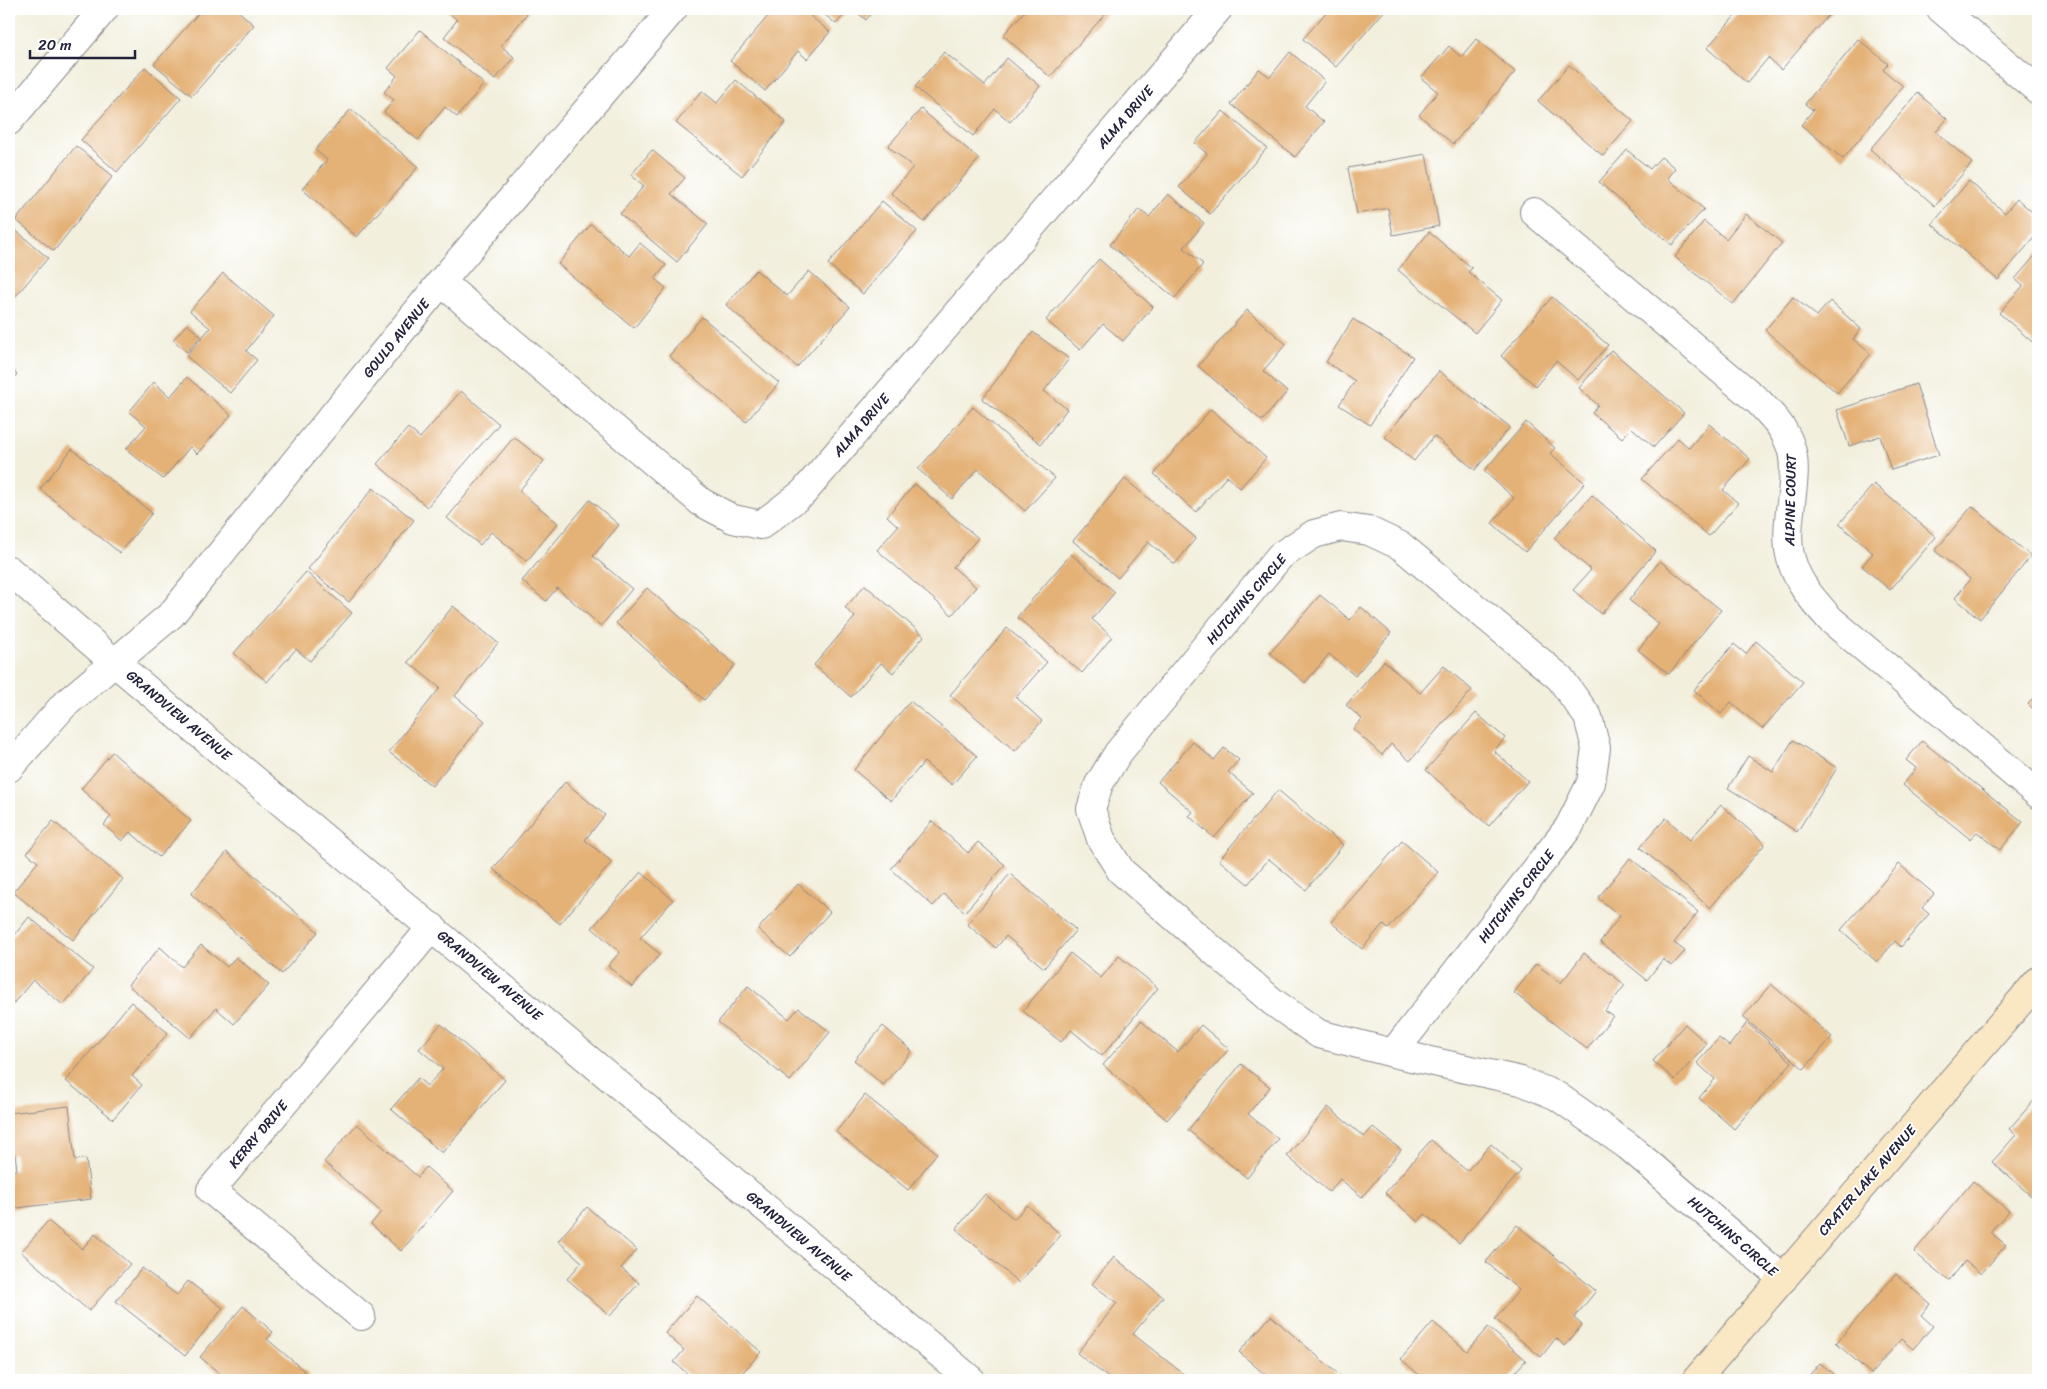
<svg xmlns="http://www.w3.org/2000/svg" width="2047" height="1389" viewBox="0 0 2047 1389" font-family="Sriracha,sans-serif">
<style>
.building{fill:#e4b176}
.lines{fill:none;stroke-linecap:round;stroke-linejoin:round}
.minor-casing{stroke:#8a888c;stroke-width:30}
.tertiary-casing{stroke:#8a888c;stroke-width:30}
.secondary-casing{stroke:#8a888c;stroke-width:30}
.minor{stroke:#fff;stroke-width:28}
.tertiary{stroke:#fff;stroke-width:28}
.secondary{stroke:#fae7c3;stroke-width:28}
.labels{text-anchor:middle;stroke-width:4;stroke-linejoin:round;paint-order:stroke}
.street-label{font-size:14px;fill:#22223b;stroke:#fff}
</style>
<rect width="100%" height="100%" fill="#fff"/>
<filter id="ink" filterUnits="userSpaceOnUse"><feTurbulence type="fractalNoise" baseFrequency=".02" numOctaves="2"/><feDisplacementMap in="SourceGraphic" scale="10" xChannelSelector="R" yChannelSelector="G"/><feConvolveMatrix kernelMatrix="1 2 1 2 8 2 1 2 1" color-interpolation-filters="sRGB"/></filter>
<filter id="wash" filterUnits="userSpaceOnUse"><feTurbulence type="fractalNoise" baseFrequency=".0096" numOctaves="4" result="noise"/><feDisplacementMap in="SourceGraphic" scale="20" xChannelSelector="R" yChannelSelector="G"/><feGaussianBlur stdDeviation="1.12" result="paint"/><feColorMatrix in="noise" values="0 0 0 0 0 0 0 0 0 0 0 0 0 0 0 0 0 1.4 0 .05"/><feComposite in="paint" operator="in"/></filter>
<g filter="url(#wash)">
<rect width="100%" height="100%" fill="#f2efdd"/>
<g id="blocks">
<!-- building -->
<g class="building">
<path d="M202 9H236L254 25 192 96 154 64Z"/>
<path d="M449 9H531L501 46 514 57 495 80 444 37 457 20 447 11Z"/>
<path d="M774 9H802L830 32 807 59 798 51 765 91 730 61Z"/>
<path d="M818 9H849L836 24Z"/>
<path d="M853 9H875L866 20Z"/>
<path d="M1027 9H1102L1106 13 1050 77 1003 35Z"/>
<path d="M1329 9H1386L1336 67 1303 39Z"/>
<path d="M1710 9H1723L1717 15Z"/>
<path d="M1741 9H1834L1781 70 1768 58 1747 83 1707 48Z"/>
<path d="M420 30 484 84 457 117 445 107 418 140 384 112 394 100 384 92 397 76 388 68Z"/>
<path d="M1476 39 1515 72 1453 144 1419 115 1438 92 1421 78 1449 46 1461 57Z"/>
<path d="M1858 39 1888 64 1883 70 1903 86 1843 159 1801 125 1813 110 1805 104Z"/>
<path d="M944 52 985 85 1007 58 1040 86 1010 122 995 109 973 136 915 87Z"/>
<path d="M1290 52 1325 81 1305 106 1324 122 1295 157 1231 104 1259 69 1270 77Z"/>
<path d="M1569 65 1633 121 1603 156 1538 101Z"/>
<path d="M145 67 181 98 117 172 81 140Z"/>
<path d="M736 80 786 122 742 176 676 123 702 91 717 103Z"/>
<path d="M1918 93 1947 119 1936 132 1972 163 1935 206 1870 149Z"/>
<path d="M351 109 418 167 357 237 302 189 327 160 315 150Z"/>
<path d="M921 109 979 159 924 222 891 193 913 167 888 146Z"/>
<path d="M1223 111 1267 148 1210 214 1179 187 1207 154 1195 143Z"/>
<path d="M76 146 113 176 54 251 16 220Z"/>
<path d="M652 150 685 178 671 194 708 224 677 262 620 214 644 186 631 175Z"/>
<path d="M1627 150 1650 169 1661 157 1675 168 1667 178 1704 209 1672 245 1599 182Z"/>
<path d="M1426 154 1439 226 1393 235 1388 208 1357 214 1348 168Z"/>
<path d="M1969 181 2005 213 2017 199 2038 217V233L1998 280 1932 224Z"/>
<path d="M1168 194 1204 223 1184 248 1203 264 1175 298 1110 245 1139 209 1149 217Z"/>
<path d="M882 201 917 231 863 294 828 264Z"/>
<path d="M1746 214 1782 243 1733 304 1675 257 1704 221 1726 239Z"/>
<path d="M591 224 629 256 640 243 666 265 655 279 666 288 634 328 558 264Z"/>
<path d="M12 227 48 258 9 304V231Z"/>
<path d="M1429 232 1472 268 1468 272 1502 300 1475 333 1398 270Z"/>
<path d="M2038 252V347L1999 313 2023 286 2015 279Z"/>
<path d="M1099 259 1153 307 1123 341 1103 324 1080 350 1046 320Z"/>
<path d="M756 270 787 296 809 271 850 307 797 367 726 305Z"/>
<path d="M223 273 274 316 246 351 257 360 230 393 186 356 210 328 190 311Z"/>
<path d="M1552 297 1608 345 1578 380 1556 361 1536 386 1501 356Z"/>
<path d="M1793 297 1817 316 1830 301 1861 329 1853 339 1871 354 1837 393 1765 330Z"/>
<path d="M1247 310 1286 344 1263 371 1287 392 1262 421 1198 366Z"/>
<path d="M702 317 779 383 746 422 669 356Z"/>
<path d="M1353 319 1413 357 1370 425 1339 405 1355 381 1326 362Z"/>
<path d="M187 324 201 336 187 352 173 340Z"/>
<path d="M1033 332 1069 359 1044 391 1067 409 1041 444 982 399Z"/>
<path d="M1611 350 1684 413 1654 447 1632 428 1622 438 1592 413 1598 405 1579 388Z"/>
<path d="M9 368 17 374 9 384Z"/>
<path d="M1439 371 1510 427 1475 470 1434 436 1414 461 1385 437Z"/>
<path d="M187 377 231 415 197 454 190 447 163 479 126 449 146 426 129 412 154 382 170 397Z"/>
<path d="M1916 384 1939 455 1891 470 1880 436 1849 446 1837 410Z"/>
<path d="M461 391 499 424 427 507 377 464 408 428 420 438Z"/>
<path d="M973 407 1055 478 1025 511 978 469 952 499 918 469Z"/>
<path d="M1211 409 1266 458 1240 488 1227 476 1196 512 1154 474Z"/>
<path d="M1526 422 1555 448 1550 453 1585 483 1525 552 1492 523 1514 498 1484 471Z"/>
<path d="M1709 424 1750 459 1723 490 1738 503 1709 536 1642 479 1678 438 1689 448Z"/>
<path d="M514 437 544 461 519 491 558 523 527 561 491 532 480 545 447 518Z"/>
<path d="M72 449 152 513 120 553 40 489Z"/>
<path d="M1125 479 1196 538 1175 564 1148 542 1118 578 1073 541Z"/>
<path d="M915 484 978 538 953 567 976 587 952 615 877 550 898 526 887 516Z"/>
<path d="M1874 484 1936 537 1890 590 1862 566 1873 553 1839 524Z"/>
<path d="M373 488 414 520 349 602 308 569Z"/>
<path d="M1592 495 1656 551 1601 614 1573 590 1591 570 1554 538Z"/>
<path d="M590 500 619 525 593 556 632 589 601 626 557 588 546 601 522 581Z"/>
<path d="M1972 506 2031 556 1980 619 1955 598 1970 579 1935 551Z"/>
<path d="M1071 554 1115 592 1092 619 1112 637 1082 673 1017 617Z"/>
<path d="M1660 561 1721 610 1669 674 1638 650 1659 624 1629 600Z"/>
<path d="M306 572 352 613 310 661 296 649 267 682 234 653Z"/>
<path d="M865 585 924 636 893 673 881 663 851 697 814 665 855 617 845 608Z"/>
<path d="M647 588 735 665 704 700 616 623Z"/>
<path d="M1320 595 1350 620 1361 607 1391 633 1355 676 1329 654 1305 683 1270 653Z"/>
<path d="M453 606 498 643 455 696 485 721 432 786 389 752 440 688 408 662Z"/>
<path d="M1007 628 1047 662 1016 697 1042 721 1015 751 950 695Z"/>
<path d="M1756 641 1803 682 1762 729 1731 702 1721 714 1694 690 1734 644 1746 654Z"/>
<path d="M1384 661 1420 693 1444 666 1472 690 1410 761 1391 744 1382 755 1353 729 1362 719 1346 705Z"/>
<path d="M2038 693V714L2028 704Z"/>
<path d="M910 701 977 756 952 785 924 762 891 801 854 770Z"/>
<path d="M1476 713 1505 738 1494 751 1528 781 1489 826 1426 770Z"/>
<path d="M1793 740 1837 768 1797 832 1728 788 1748 756 1773 772Z"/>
<path d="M1922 741 2023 822 2000 850 1977 832 1970 839 1903 785 1916 768 1906 760Z"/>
<path d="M1193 742 1214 760 1224 748 1239 760 1228 772 1253 793 1214 838 1189 816 1193 812 1158 782Z"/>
<path d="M112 752 191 821 159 857 130 832 122 841 104 825 111 816 81 789Z"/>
<path d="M565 782 605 815 585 840 612 862 560 924 493 869Z"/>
<path d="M1278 790 1343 845 1306 890 1269 859 1248 884 1219 860Z"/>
<path d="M1721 805 1765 844 1710 908 1640 847 1666 818 1690 840Z"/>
<path d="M53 821 123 879 73 940 13 892 38 862 27 853Z"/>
<path d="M932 821 968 853 978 842 1005 865 965 912 944 894 933 906 891 869Z"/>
<path d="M1402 841 1438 872 1388 929 1383 924 1362 949 1331 922Z"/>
<path d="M227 852 318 932 282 974 191 894Z"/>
<path d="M1630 858 1698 912 1674 943 1685 951 1672 966 1663 959 1647 980 1600 942 1620 916 1598 898Z"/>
<path d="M1899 864 1934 894 1922 908 1929 914 1901 947 1895 941 1877 962 1841 930Z"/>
<path d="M641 872 673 900 640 938 660 954 632 987 608 966 620 952 592 928Z"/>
<path d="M1010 874 1076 930 1044 968 1006 936 996 948 967 924Z"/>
<path d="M798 884 830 912 790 957 758 929Z"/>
<path d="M29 917 93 969 63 1005 33 980 12 1005 9 1002V942Z"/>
<path d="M201 945 227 967 236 957 269 985 234 1024 216 1008 190 1038 128 985 160 947 182 967Z"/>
<path d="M1070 953 1101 978 1119 956 1158 988 1102 1056 1071 1030 1061 1042 1023 1011Z"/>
<path d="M1584 953 1625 985 1605 1011 1613 1016 1587 1049 1514 993 1536 964 1561 983Z"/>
<path d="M1771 984 1832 1037 1804 1069 1743 1017Z"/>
<path d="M748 986 789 1019 799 1008 830 1032 790 1081 718 1022Z"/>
<path d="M131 1002 168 1033 132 1076 142 1085 113 1119 66 1081Z"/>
<path d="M1141 1021 1178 1052 1201 1025 1229 1049 1167 1120 1103 1065Z"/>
<path d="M1747 1023 1792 1062 1734 1129 1699 1098 1715 1079 1697 1063 1719 1038 1729 1046Z"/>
<path d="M441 1024 505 1080 442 1153 391 1109 418 1078 427 1086 443 1069 419 1049Z"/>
<path d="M1685 1024 1707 1044 1675 1080 1653 1061Z"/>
<path d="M883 1026 912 1051 883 1085 854 1060Z"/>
<path d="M1241 1064 1270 1087 1248 1114 1278 1139 1247 1178 1188 1130Z"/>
<path d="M865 1095 937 1153 908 1190 836 1132Z"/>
<path d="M2038 1096V1202L1992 1162 2016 1135 2009 1129Z"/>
<path d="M69 1106 75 1160 86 1159 91 1199 9 1209V1171L17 1170 15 1154 9 1155V1113Z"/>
<path d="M1328 1107 1364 1137 1373 1127 1401 1150 1362 1197 1340 1179 1329 1192 1287 1156Z"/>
<path d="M357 1124 418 1177 426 1167 453 1191 401 1251 371 1224 381 1212 324 1162Z"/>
<path d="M1431 1140 1467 1171 1491 1144 1521 1171 1459 1243 1425 1214 1418 1222 1385 1193Z"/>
<path d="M1973 1181 2009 1211 1990 1232 2006 1245 1981 1274 1965 1261 1949 1281 1914 1252Z"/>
<path d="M985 1194 1014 1219 1027 1205 1061 1235 1019 1283 956 1229Z"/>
<path d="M587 1207 637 1250 621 1268 639 1283 610 1316 567 1279 582 1262 558 1241Z"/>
<path d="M48 1221 82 1249 95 1234 130 1264 89 1311 21 1252Z"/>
<path d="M1517 1225 1596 1291 1574 1318 1582 1325 1565 1346 1556 1338 1541 1357 1495 1319 1519 1290 1486 1262Z"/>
<path d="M1114 1257 1163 1297 1133 1334 1191 1380H1111L1077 1353 1117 1303 1092 1284Z"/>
<path d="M142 1268 177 1295 188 1281 223 1308 185 1356 116 1301Z"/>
<path d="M1896 1274 1930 1304 1921 1315 1933 1326 1913 1349 1901 1339 1871 1374 1836 1343Z"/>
<path d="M697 1296 761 1352 736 1380H689L691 1377 674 1362 684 1350 665 1333Z"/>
<path d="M243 1306 273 1332 267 1339 309 1375 304 1380H227L200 1357Z"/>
<path d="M1271 1316 1345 1380H1271L1239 1352Z"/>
<path d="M1433 1322 1467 1351 1488 1327 1526 1360 1508 1380H1425L1401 1359Z"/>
<path d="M1820 1363 1840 1380H1805Z"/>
</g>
</g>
</g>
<g filter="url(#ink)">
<use href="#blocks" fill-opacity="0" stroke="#8a888c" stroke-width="1"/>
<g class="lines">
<defs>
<g id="minor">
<path d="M1941 9 2038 90"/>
<path d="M1534 212 1759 402C1771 415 1784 427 1790 445 1802 476 1781 524 1791 559 1798 584 1813 600 1830 619L2038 794"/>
<path d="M441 282 701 502 733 519 761 525 803 493 1218 9"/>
<path d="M1341 527 1369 531 1401 546 1560 678 1588 717 1596 748 1591 783 1569 827 1393 1053 1319 1034 1273 1002 1121 871 1101 839 1091 809 1099 784 1118 753 1280 556 1314 534Z"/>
<path d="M9 570 114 662 971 1380"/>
<path d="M9 768 64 705 171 615 441 282 673 9"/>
<path d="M1393 1053 1521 1081 1557 1096 1628 1146 1783 1279"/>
<path d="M361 1316 211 1190 432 927"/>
</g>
<path id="tertiary" d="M9 121 104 9"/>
<path id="secondary" d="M1696 1380 2038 981"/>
</defs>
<!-- minor casing -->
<use href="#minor" class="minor-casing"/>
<!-- tertiary casing -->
<use href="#tertiary" class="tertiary-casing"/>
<!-- secondary casing -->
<use href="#secondary" class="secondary-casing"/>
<!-- minor -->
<use href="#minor" class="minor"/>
<!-- tertiary -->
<use href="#tertiary" class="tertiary"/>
<!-- secondary -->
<use href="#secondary" class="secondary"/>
</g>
</g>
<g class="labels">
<!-- street labels -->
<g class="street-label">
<text transform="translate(1125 117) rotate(-49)" y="5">ALMA DRIVE</text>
<text transform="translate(396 338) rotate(-51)" y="5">GOULD AVENUE</text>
<text transform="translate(861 425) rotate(-49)" y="5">ALMA DRIVE</text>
<text transform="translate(1790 500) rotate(-89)" y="5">ALPINE COURT</text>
<text transform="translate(1246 599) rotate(-49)" y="5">HUTCHINS CIRCLE</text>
<text transform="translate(179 715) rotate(40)" y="5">GRANDVIEW AVENUE</text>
<text transform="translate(1516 896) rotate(-52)" y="5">HUTCHINS CIRCLE</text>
<text transform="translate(490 975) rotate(40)" y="5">GRANDVIEW AVENUE</text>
<text transform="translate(258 1134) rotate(-50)" y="5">KERRY DRIVE</text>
<text transform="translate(1867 1180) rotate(-49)" y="5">CRATER LAKE AVENUE</text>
<text transform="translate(799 1236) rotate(40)" y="5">GRANDVIEW AVENUE</text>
<text transform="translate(1733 1236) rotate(41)" y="5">HUTCHINS CIRCLE</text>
</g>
</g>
<!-- margin -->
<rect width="2047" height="1389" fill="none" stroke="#fff" stroke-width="30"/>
<!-- scale -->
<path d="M30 50v8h105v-8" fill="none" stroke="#22223b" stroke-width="2.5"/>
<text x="38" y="50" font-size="15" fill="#22223b" stroke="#ffffff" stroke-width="4" paint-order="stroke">20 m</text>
</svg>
